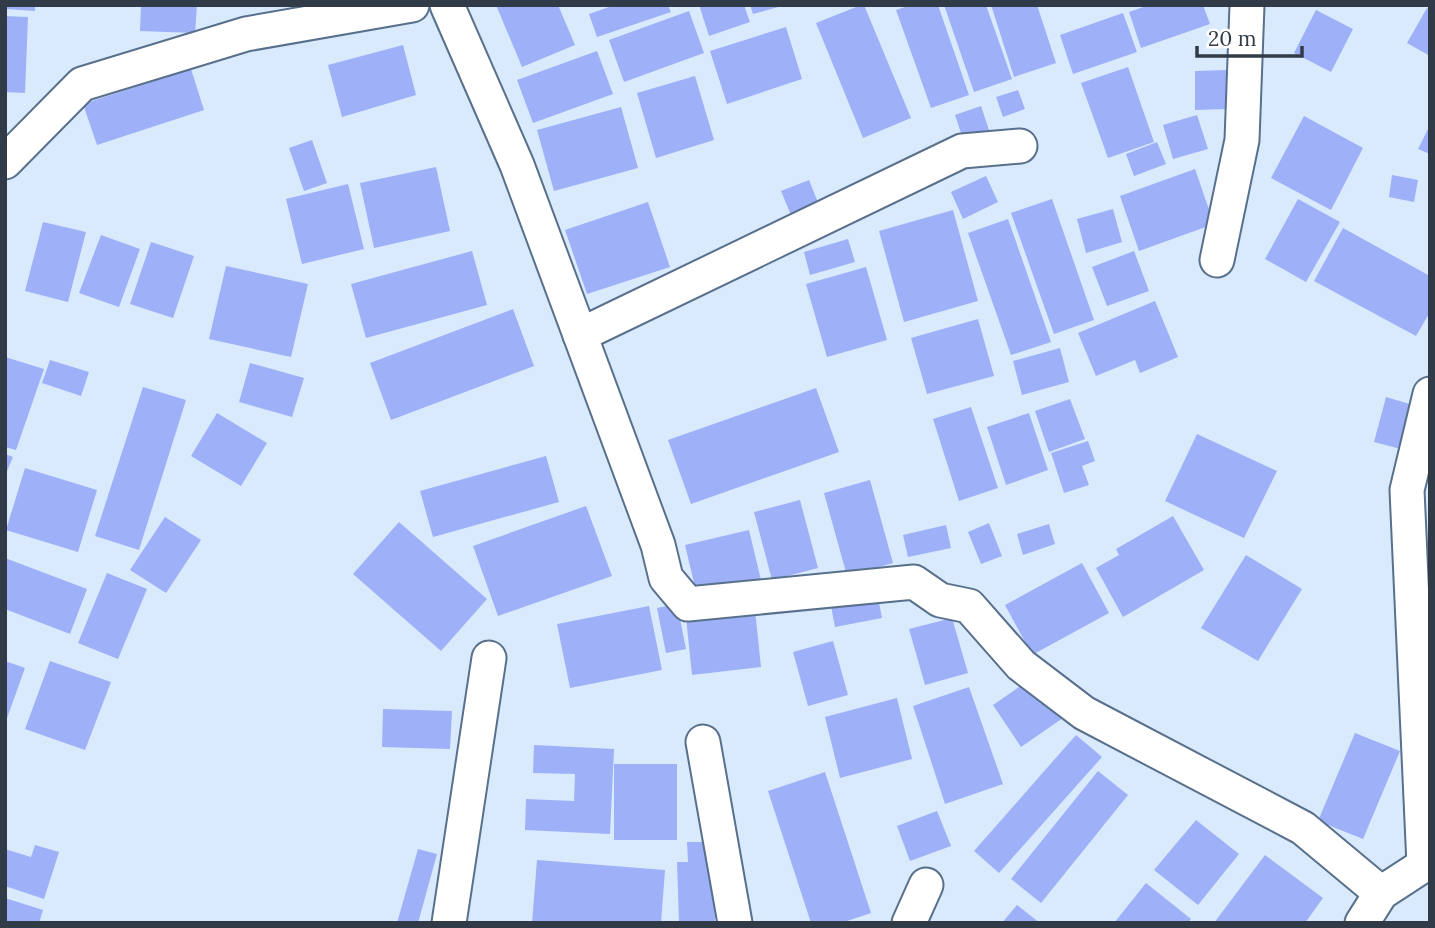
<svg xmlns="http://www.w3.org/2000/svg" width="1435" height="928" viewBox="0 0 1435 928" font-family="Lora,serif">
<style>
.building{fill:#9eb0f7}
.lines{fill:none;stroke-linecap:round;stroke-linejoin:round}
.minor-casing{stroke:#58708c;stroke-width:37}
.minor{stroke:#fff;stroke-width:33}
</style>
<rect width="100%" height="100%" fill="#d9eafd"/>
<!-- building -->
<g class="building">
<path d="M5 5H35V11L5 9Z"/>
<path d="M141 5H197L195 33 140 31Z"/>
<path d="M496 5H558L575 45 522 67Z"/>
<path d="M615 5H668L671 12 597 37 589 14Z"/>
<path d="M699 5H744L750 22 709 36Z"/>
<path d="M750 5H782V6L753 14Z"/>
<path d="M861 5H864L911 118 863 138 816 23Z"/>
<path d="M911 5H938L969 95 931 108 896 10Z"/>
<path d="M944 5H986L1012 79 974 92Z"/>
<path d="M991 5H1037L1056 63 1014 77Z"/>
<path d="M1149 5H1203L1210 24 1141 48 1129 12Z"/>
<path d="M1427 8 1430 9V56L1407 43Z"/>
<path d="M1316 10 1353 29 1331 72 1294 53Z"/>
<path d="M689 11 704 53 624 82 609 40Z"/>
<path d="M1123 13 1137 52 1073 74 1060 35Z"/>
<path d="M5 16 28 17 25 93 5 92Z"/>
<path d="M786 27 802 79 727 104 710 51Z"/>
<path d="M403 45 416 95 342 117 328 65Z"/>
<path d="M597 51 613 94 533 123 517 80Z"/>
<path d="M1128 67 1154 142 1108 158 1081 83Z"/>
<path d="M191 69 204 110 97 145 83 104Z"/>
<path d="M1226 70 1227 109 1195 110V71Z"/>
<path d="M695 76 714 140 656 158 637 93Z"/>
<path d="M1018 90 1025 109 1003 117 996 97Z"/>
<path d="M981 106 989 130 963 139 955 115Z"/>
<path d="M621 107 638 168 554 191 537 130Z"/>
<path d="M1197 115 1208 149 1173 159 1163 125Z"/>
<path d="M1304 116 1363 148 1331 210 1271 178Z"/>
<path d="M1430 125V154L1418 149Z"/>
<path d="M312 140 327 183 304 191 289 148Z"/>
<path d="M1157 142 1166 164 1134 176 1126 154Z"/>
<path d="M436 167 450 231 374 248 360 183Z"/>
<path d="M1195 169 1214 224 1139 251 1120 196Z"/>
<path d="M1392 175 1418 180 1414 202 1389 197Z"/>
<path d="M986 176 998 202 963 219 951 192Z"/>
<path d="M809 180 823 215 796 227 781 191Z"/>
<path d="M348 184 364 249 302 264 286 199Z"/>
<path d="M1052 199 1094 320 1054 334 1011 213Z"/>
<path d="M1298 199 1340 222 1306 282 1265 259Z"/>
<path d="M648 202 670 267 587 294 565 230Z"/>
<path d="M1113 209 1122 242 1086 253 1077 219Z"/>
<path d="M953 210 978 301 904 322 879 231Z"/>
<path d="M1008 219 1051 342 1011 355 968 233Z"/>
<path d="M43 222 86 232 68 302 25 291Z"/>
<path d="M1343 228 1430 276V312L1416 336 1314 281Z"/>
<path d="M101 235 140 249 119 307 79 293Z"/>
<path d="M848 239 855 262 810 275 804 252Z"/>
<path d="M151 242 194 256 173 318 130 304Z"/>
<path d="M472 251 487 305 366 338 351 284Z"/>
<path d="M1134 251 1149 291 1107 306 1092 267Z"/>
<path d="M226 266 308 284 291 357 209 339Z"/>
<path d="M866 267 887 340 827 357 806 284Z"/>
<path d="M1155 301 1178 357 1140 373 1135 360 1096 376 1078 333Z"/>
<path d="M513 309 534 366 391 420 370 363Z"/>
<path d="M978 319 994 376 927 394 911 338Z"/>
<path d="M1060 348 1069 382 1022 395 1013 361Z"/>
<path d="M5 357 44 369 16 450 5 447Z"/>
<path d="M50 360 89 372 81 396 42 383Z"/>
<path d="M250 363 304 378 292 417 239 402Z"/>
<path d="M143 387 186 400 139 550 95 536Z"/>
<path d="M816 388 839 452 691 504 668 440Z"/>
<path d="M1386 397 1413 405 1401 449 1374 442Z"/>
<path d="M1070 399 1085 439 1049 452 1035 411Z"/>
<path d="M971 407 998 488 959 501 933 419Z"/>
<path d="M217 413 267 443 241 486 191 456Z"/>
<path d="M1029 413 1048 470 1006 485 987 427Z"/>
<path d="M1197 434 1277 471 1244 538 1165 501Z"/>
<path d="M1088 441 1095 461 1082 466 1089 485 1064 493 1051 453Z"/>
<path d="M5 454 13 457 5 476Z"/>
<path d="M546 456 559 502 433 537 420 491Z"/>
<path d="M25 468 97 490 78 552 6 530Z"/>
<path d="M870 480 893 563 847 576 824 493Z"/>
<path d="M800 500 818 568 772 580 754 512Z"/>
<path d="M586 506 612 576 498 616 473 546Z"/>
<path d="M1173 516 1204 570 1123 617 1096 568 1119 555 1116 549Z"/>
<path d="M165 517 201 540 166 593 130 570Z"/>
<path d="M399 522 487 599 441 651 353 574Z"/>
<path d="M989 523 1002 556 981 564 968 532Z"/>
<path d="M1049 524 1055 544 1023 555 1017 534Z"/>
<path d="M946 525 951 548 908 557 903 535Z"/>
<path d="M749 530 761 580 697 595 685 545Z"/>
<path d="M1246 555 1302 589 1258 661 1201 628Z"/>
<path d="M5 558 87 589 70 634 5 609Z"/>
<path d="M1082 563 1109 613 1032 655 1005 605Z"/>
<path d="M107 573 147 589 118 659 78 643Z"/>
<path d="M877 592 882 618 835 627 830 601Z"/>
<path d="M677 604 686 649 666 653 657 608Z"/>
<path d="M649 606 662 670 570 688 557 624Z"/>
<path d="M755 610 761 667 692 675 686 617Z"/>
<path d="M952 618 968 673 925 685 909 629Z"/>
<path d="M833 641 848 695 808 706 793 652Z"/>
<path d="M5 661 25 668 6 721H5Z"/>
<path d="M50 661 111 682 85 750 25 729Z"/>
<path d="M1035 676 1063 718 1021 747 993 705Z"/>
<path d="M969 687 1003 784 945 804 913 706Z"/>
<path d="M897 698 912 759 840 778 825 717Z"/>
<path d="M383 709 452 711 450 749 382 747Z"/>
<path d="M1355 733 1400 751 1363 839 1318 821Z"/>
<path d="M1076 735 1102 757 999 873 974 851Z"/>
<path d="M534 745 614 749 610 834 525 830 526 799 574 801 575 774 533 773Z"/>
<rect x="614" y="764" width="63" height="76"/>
<path d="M1098 771 1128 795 1041 903 1011 879Z"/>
<path d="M825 772 871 913 841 923H811L768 791Z"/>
<path d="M937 811 951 846 910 861 897 826Z"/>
<path d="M1196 820 1239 854 1198 905 1154 870Z"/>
<path d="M687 842H713L715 923H679L677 862H688Z"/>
<path d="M35 845 59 852 44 899 5 886V849L31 857Z"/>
<path d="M418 849 437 854 418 923H397Z"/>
<path d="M1265 855 1323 898 1305 923H1214Z"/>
<path d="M537 860 665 870 661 923H532Z"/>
<path d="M1146 883 1191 919 1188 923H1114Z"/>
<path d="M5 898 43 910 39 923H5Z"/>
<path d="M1017 905 1040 923H1002Z"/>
</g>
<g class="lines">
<defs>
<g id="minor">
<path d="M447 5 517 165 658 545 666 578 688 604 914 582 940 600 969 606 1021 665 1084 713 1303 828 1381 893"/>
<path d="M5 162 82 84 246 34 412 5"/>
<path d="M1217 260 1242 140 1247 5"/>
<path d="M580 335 962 151 1020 146"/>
<path d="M703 742 735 923"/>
<path d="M449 923 489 658"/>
<path d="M909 923 926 885"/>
<path d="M1362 923 1381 893 1424 865 1407 490 1430 394"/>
</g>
</defs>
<!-- minor casing -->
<use href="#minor" class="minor-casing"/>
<!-- minor -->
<use href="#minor" class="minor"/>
</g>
<!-- border -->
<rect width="1435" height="928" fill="none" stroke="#303b47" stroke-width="14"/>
<!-- scale -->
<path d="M1197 46v10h105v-10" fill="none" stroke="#303b47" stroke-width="3.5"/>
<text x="1208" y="46" font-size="21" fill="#303b47" stroke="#ffffff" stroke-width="5" paint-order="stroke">20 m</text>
</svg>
